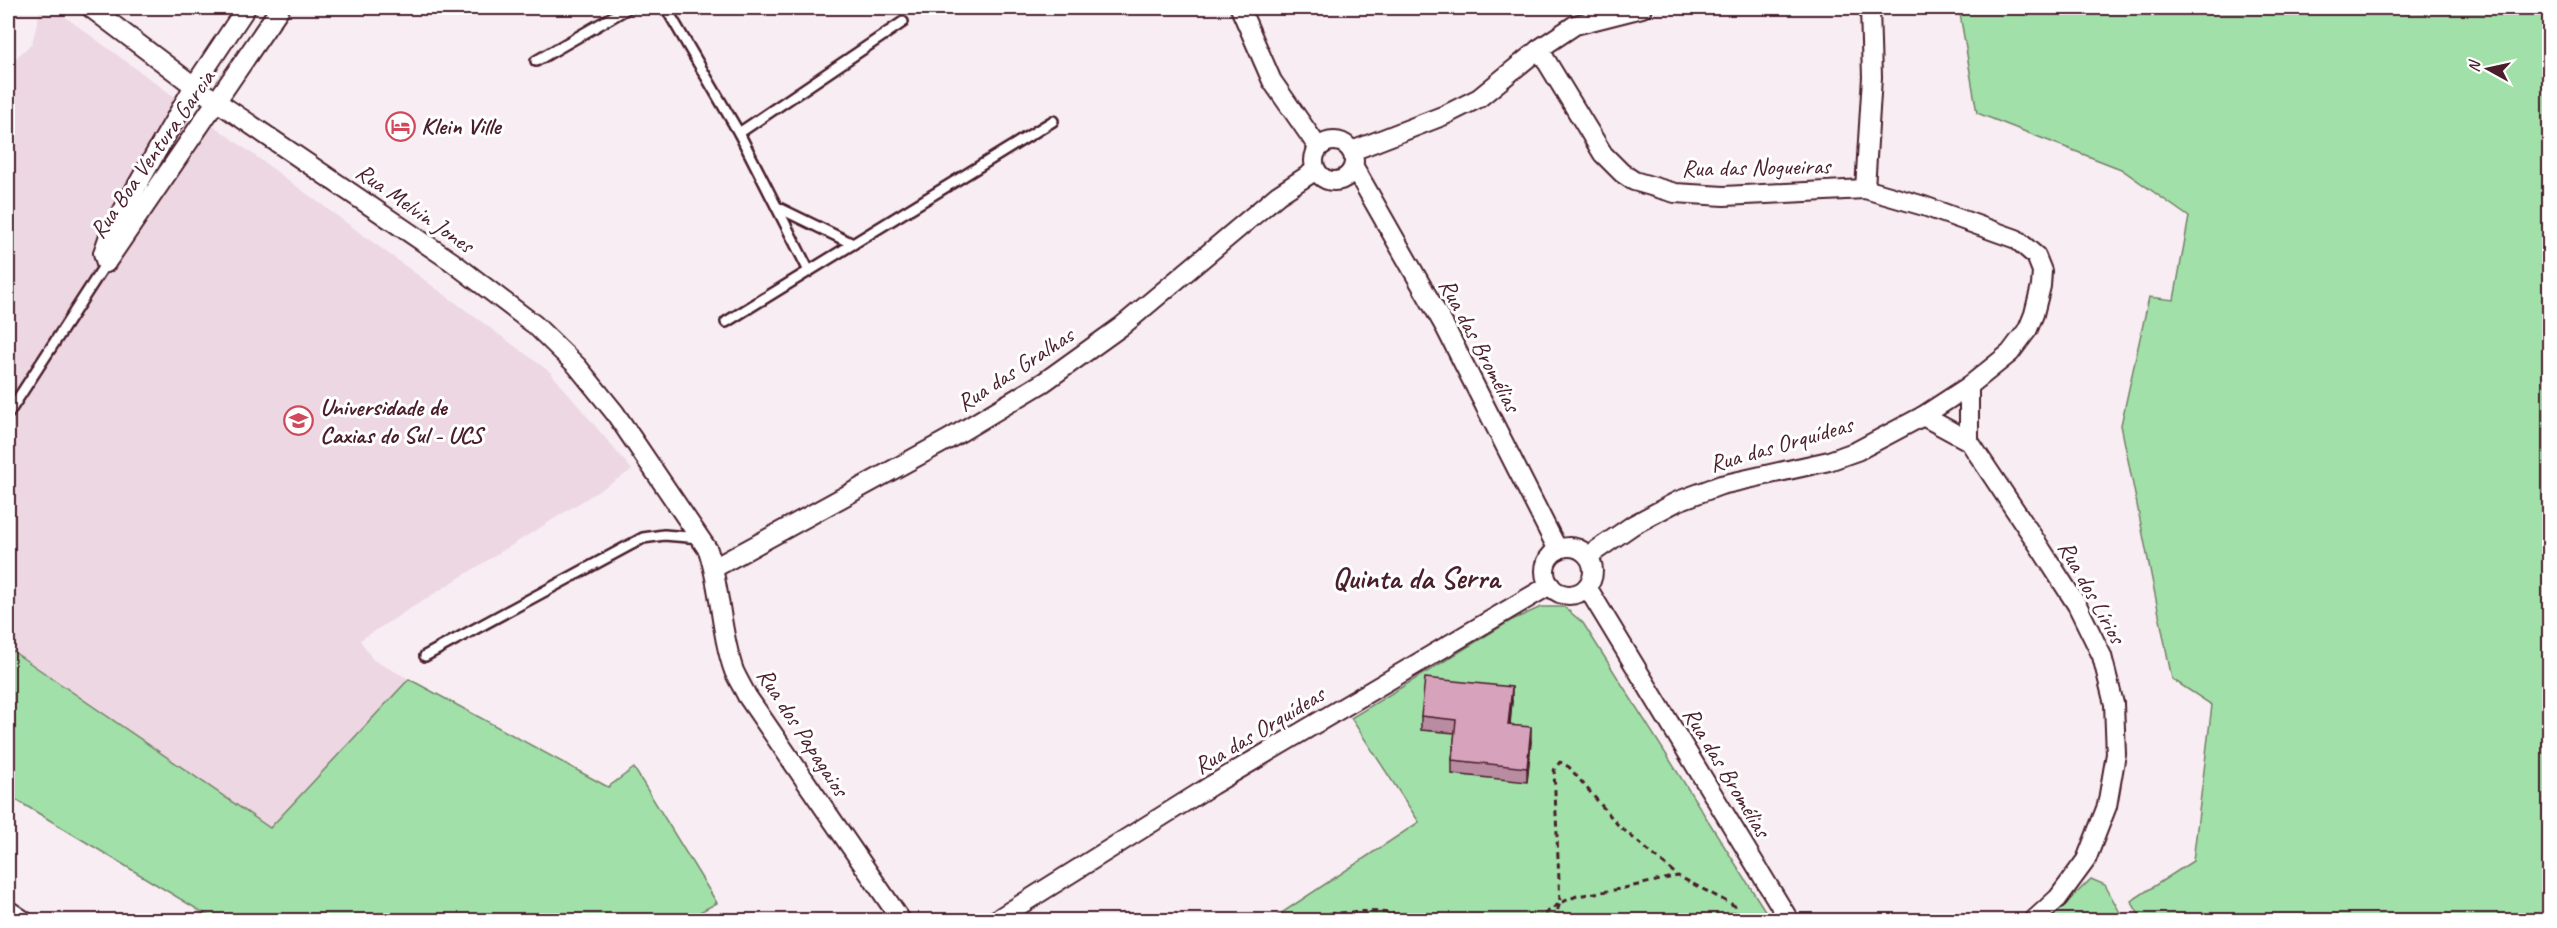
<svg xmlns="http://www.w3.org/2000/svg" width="2557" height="928" viewBox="0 0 2557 928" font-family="Caveat,sans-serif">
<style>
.built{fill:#edd7e2}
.green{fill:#a1e0a9;stroke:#76806a;stroke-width:1.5}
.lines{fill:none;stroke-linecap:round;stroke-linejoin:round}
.lane-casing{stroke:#4a1f2b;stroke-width:14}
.street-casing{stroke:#4a1f2b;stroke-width:22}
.path{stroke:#4a1f2b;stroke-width:3;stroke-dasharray:6 4.5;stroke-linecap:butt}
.lane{stroke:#fff;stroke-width:9}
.street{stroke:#fff;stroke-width:18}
.wall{fill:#b98ca2;stroke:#4a1f2b;stroke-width:1.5}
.shaded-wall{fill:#967284;stroke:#4a1f2b;stroke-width:1.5}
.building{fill:#d7a3bc;stroke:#4a1f2b;stroke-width:1.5}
.labels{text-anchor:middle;stroke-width:6;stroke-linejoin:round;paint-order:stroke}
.poi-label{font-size:24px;font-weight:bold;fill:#4a1f2b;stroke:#fff;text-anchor:start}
.street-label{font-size:24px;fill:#4a1f2b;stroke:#fff}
.district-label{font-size:30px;font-weight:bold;fill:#4a1f2b;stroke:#fff}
</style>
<rect width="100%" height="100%" fill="#f7edf2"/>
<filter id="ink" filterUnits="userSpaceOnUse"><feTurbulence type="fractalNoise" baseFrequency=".0167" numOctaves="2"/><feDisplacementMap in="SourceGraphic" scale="12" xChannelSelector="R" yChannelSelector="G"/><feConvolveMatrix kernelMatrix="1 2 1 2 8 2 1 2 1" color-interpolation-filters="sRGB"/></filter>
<g filter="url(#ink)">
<!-- built -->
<path class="built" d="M41 8H53L550 372 632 470 360 640 373 660 409 679 270 828 8 648V58L12 62 32 43Z"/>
<!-- green -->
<g class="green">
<path d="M1959 8H2549V920H2142L2131 901 2193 861 2212 705 2172 679 2121 425 2149 297 2174 300 2189 217 2121 169 1977 113Z"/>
<path d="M1541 607H1564L1583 623 1771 920H1271L1419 822 1351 718 1510 621Z"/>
<path d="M8 648 270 828 409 679 608 787 634 768 717 903 685 920H215L8 795Z"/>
<path d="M2091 879 2105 885 2124 920H2049Z"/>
</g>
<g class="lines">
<defs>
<g id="lane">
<path d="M666 8 739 133 809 271"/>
<path d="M536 61 628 8"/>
<path d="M739 133 903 22"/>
<path d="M777 207 853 244"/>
<path d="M726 322 1053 121"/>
<path d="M8 414 106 263"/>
<path d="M425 656 643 538 664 535 700 538"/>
</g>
<g id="street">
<path d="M91 8 194 86 451 261 535 325 577 366 615 413 708 550C721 589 720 632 734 671 738 680 743 688 747 696L901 920"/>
<path d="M1240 8 1272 81 1318 147"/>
<path d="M1539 49 1603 154 1622 173 1634 181 1675 193 1724 196 1865 189 1924 206 2016 239 2036 256 2042 271 2041 286 2034 314 2028 329 2010 353 1969 386 1923 416 1857 451 1829 461 1721 485 1678 501 1633 525 1588 556"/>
<circle cx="1334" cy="161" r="20"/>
<path d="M1352 151 1445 115 1479 98 1539 49 1575 25 1642 8"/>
<path d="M1354 167 1445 327 1558 550"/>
<path d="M1865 189 1872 77 1870 8"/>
<path d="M106 263 280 8"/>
<path d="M106 263 103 253 110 233 194 86 246 8"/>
<path d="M1923 416 1969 441 2041 549 2077 605 2102 656 2114 704 2116 754 2107 806 2086 860 2058 898 2034 920"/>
<path d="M1969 441V386"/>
<circle cx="1569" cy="571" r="24"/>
<path d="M714 568 949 439 1044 382 1122 326 1278 195 1316 170"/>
<path d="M1587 587 1789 920"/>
<path d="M8 910 23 920"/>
<path d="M996 920 1212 785 1550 585"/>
</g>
</defs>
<!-- lane casing -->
<use href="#lane" class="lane-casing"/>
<!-- street casing -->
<use href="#street" class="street-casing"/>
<!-- path -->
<g class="path">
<path d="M1310 920 1316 915C1346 913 1383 906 1411 920"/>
<path d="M1536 920 1560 903 1577 896 1620 889 1678 876 1735 906 1733 920"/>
<path d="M1554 920 1560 903 1554 770 1560 762 1569 767 1618 825 1678 876"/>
</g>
<!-- lane -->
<use href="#lane" class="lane"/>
<!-- street -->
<use href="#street" class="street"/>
</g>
<!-- wall -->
<path class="wall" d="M1512 701 1510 725 1531 741 1527 782 1452 774V760L1455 733 1421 730V716Z"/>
<!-- shaded-wall -->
<g class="shaded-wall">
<path d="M1512 687V701L1508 739V725Z"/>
<path d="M1531 727V741L1527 782V768Z"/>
</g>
<!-- building -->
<path class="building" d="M1425 678 1512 687 1508 725 1531 727 1527 768 1452 760 1456 720 1421 716Z"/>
</g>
<!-- icons -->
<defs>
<symbol id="hotel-ring" viewBox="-11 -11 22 22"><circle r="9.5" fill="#fff" stroke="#d1495b" stroke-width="1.5"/><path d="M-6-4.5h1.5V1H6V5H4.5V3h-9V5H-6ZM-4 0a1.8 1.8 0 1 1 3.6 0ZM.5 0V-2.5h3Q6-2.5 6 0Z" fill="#d1495b"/></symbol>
<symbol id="university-ring" viewBox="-11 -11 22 22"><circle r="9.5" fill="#fff" stroke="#d1495b" stroke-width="1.5"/><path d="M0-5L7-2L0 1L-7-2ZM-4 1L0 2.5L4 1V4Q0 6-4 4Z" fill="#d1495b"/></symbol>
</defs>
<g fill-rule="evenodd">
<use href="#hotel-ring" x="384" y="110" width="33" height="33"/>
<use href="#university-ring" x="282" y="404" width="33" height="33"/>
</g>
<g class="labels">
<!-- poi labels -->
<g class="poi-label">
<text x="421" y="134">Klein Ville</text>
<text x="320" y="415">Universidade de<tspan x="320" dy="28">Caxias do Sul - UCS</tspan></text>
</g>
<!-- street labels -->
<g class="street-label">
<text transform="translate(152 154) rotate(-55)" y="8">Rua Boa Ventura Garcia</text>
<text transform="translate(1756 167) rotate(-1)" y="8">Rua das Nogueiras</text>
<text transform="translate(415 208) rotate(35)" y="8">Rua Melvin Jones</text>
<text transform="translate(1480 345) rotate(62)" y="8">Rua das Bromélias</text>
<text transform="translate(1015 369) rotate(-33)" y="8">Rua das Gralhas</text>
<text transform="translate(1781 444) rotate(-16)" y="8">Rua das Orquídeas</text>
<text transform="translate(2092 592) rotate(61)" y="8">Rua dos Lírios</text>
<text transform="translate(1259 730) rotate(-31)" y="8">Rua das Orquídeas</text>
<text transform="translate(803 732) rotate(57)" y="8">Rua dos Papagaios</text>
<text transform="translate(1727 772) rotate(59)" y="8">Rua das Bromélias</text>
</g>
<!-- district labels -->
<g class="district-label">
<text x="1416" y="588">Quinta da Serra</text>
</g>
</g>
<!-- margin -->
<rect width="2557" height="928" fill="none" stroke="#fff" stroke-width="30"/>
<rect x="15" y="15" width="2527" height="898" fill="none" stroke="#4a1f2b" stroke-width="2" filter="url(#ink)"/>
<!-- north arrow -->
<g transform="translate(2488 69) rotate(278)" stroke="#ffffff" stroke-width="4.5" paint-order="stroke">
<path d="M0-4.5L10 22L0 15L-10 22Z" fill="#4a1f2b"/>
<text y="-9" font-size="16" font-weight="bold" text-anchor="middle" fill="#4a1f2b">N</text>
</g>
</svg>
